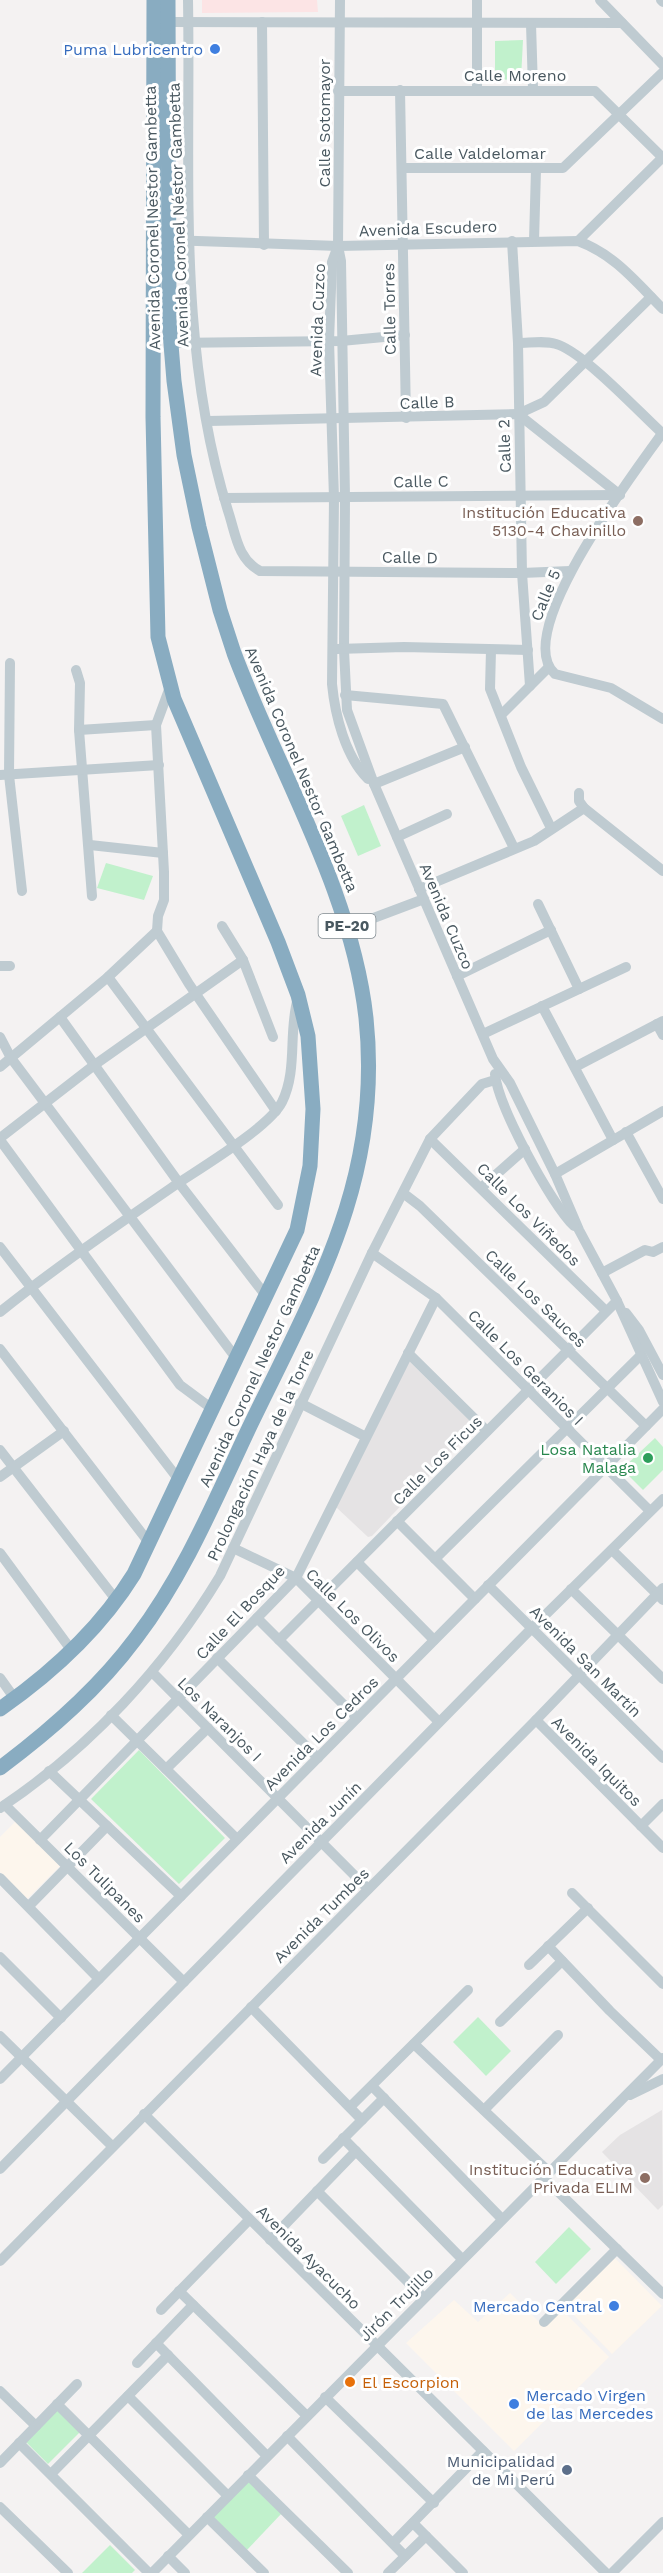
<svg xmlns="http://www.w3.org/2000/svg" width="663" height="2573" viewBox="0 0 663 2573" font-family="'Work Sans',sans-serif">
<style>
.commercial{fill:#fdf6ed}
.education{fill:#e5e3e4}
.medical{fill:#fce4e5}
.green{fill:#c1f1cc}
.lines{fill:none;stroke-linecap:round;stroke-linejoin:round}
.minor{stroke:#bfcbd1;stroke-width:10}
.highway{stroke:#89acc1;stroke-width:15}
.shop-dot{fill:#3f7fe0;stroke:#fff;stroke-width:2}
.education-dot{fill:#8d6e63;stroke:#fff;stroke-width:2}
.leisure-dot{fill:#2e9e5b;stroke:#fff;stroke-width:2}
.food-dot{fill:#e8710a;stroke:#fff;stroke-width:2}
.service-dot{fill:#5c6f8a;stroke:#fff;stroke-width:2}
.labels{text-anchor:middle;stroke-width:6;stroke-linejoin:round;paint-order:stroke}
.shield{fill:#fff;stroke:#808a90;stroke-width:1.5}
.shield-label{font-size:15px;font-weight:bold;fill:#495860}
.shop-label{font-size:16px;fill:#366cbe;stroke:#fff;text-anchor:end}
.street-label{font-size:16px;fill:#495860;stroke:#fff}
.education-label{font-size:16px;fill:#785e54;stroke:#fff;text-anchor:end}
.leisure-label{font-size:16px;fill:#27864d;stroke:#fff;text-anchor:end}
.food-label{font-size:16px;fill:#c56008;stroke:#fff;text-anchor:start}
.service-label{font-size:16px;fill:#4e5e75;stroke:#fff;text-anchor:end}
</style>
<rect width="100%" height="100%" fill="#f4f2f2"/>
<!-- commercial -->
<g class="commercial">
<path d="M16 1821 60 1866 27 1899 0 1872V1837Z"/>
<path d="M615 2258 662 2306 612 2354 565 2306Z"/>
<path d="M510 2293 543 2326 561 2309 609 2357 514 2451 406 2343 454 2300 478 2322Z"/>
</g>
<!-- education -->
<g class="education">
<path d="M408 1360 476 1427 372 1536 368 1537 336 1507Z"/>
<path d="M662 2110 663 2205 658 2210 602 2152 620 2135Z"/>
</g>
<!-- medical -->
<path class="medical" d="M202 0H317L318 12 202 13Z"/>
<!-- green -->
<g class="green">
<path d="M523 40 521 79 495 80V41Z"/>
<path d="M364 805 381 846 358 856 341 816Z"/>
<path d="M106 863 153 876 144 900 97 888Z"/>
<path d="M655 1438 663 1447V1470L643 1490 622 1469Z"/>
<path d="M139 1750 225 1838 179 1884 91 1799Z"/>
<path d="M478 2017 511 2051 486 2076 453 2042Z"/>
<path d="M569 2227 591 2249 556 2284 535 2262Z"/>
<path d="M58 2408 81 2431 48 2464 25 2441Z"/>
<path d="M249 2479 282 2513 246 2551 210 2517Z"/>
<path d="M110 2545 135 2570 132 2573H82Z"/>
</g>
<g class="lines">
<!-- minor -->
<g class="minor">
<path d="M188 0C191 171 176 348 229 514 236 536 238 559 260 571L522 573 570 571"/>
<path d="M340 0 338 246 341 261 345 498 344 650 347 710 374 784 493 1059 510 1083 555 1174 579 1230 617 1301 663 1402"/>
<path d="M600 0 663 65"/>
<path d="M661 0 663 2"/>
<path d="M168 22 622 23"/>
<path d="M262 22 264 245"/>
<path d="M531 24 533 89"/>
<path d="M400 90 406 418"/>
<path d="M477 90V0"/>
<path d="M338 91H595L663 158"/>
<path d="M402 168H563L663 72"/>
<path d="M168 240 338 246 578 241C614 254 636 282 663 309"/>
<path d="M512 241 518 343 522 573 530 686"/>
<path d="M534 241 536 169"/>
<path d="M578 241 662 158"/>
<path d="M338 246 332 262 329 341 334 498 332 684C335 715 345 756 368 779"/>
<path d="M170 343 341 341 405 335"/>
<path d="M518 343C531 343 547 340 559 345 587 356 638 411 662 433"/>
<path d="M518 414 544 402 651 297"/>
<path d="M208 421 518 414 620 495"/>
<path d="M663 432C636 471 510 633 555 674L611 688 663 719"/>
<path d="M224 498 620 495"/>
<path d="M337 649 404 647 528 650"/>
<path d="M491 650 490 689 521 767 551 828"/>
<path d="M10 663 9 775 22 891"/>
<path d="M76 670 80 683 79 730 92 896"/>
<path d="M170 687 156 725 164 872V900L158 916 157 931 189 984 276 1111"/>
<path d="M345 695 443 704 514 848"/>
<path d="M501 715 548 668"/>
<path d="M79 730 156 725"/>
<path d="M0 775 159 765"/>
<path d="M374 784 465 747"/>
<path d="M579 793V801L584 808 663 871"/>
<path d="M397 837 447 814"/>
<path d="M90 845 163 853"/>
<path d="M419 889 534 841 584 808"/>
<path d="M538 904 579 989"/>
<path d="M222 926 243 960 273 1037"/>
<path d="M347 928 424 899"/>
<path d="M0 966H10"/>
<path d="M457 976 551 930"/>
<path d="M108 977 278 1205"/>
<path d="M542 1006 613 1140"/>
<path d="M60 1017 179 1183 266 1296"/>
<path d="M657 1024 663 1035"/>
<path d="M483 1034 626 967"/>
<path d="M0 1037 11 1058 236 1358"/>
<path d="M0 1067 108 977 157 931"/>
<path d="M575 1067 663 1021"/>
<path d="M495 1074C498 1106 551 1204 574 1226"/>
<path d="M626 1132 663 1199"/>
<path d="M0 1138 93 1066 243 960"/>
<path d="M430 1139 606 1311"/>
<path d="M0 1140 180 1385 211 1408"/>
<path d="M555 1174 663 1111"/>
<path d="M482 1187 525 1149"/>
<path d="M403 1193 420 1206 646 1426"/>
<path d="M0 1247 179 1480"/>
<path d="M372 1253 436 1298 650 1511"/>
<path d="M602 1273 645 1250 653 1252 663 1247"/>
<path d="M0 1312C55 1268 113 1228 171 1188 197 1170 269 1128 282 1102 298 1070 288 1031 298 998"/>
<path d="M626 1313 639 1330 663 1375"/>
<path d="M0 1349 150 1544"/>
<path d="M408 1353 487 1431"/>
<path d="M300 1403 366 1437"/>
<path d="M0 1450 117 1601"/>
<path d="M0 1477 64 1431"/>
<path d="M397 1521 475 1599"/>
<path d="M233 1548 296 1578 439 1722"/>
<path d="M612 1550 663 1600"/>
<path d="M0 1553 72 1651"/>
<path d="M435 1559 640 1356"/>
<path d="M357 1562 434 1640"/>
<path d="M488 1585 663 1758"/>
<path d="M571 1589 663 1679"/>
<path d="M257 1618 357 1718"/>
<path d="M279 1640 617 1301"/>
<path d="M217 1658 318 1758"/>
<path d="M152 1672 368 1889"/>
<path d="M0 1678 15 1699"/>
<path d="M111 1715 237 1839"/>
<path d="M536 1720 663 1848"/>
<path d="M166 1769 208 1728"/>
<path d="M49 1771 181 1896"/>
<path d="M5 1805 184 1982"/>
<path d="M0 1808C89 1749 165 1667 220 1576L372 1253 430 1139 482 1084 495 1080"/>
<path d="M641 1826 663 1804"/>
<path d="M40 1840 296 1578 436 1298"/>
<path d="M0 1878 99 1979"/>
<path d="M572 1893 663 1984"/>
<path d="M29 1906 107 1826"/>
<path d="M548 1946 610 2011 661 2060"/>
<path d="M0 1957 61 2018"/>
<path d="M529 1965 588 1908"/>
<path d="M251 2007 362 2120"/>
<path d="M500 2022 562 1961"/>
<path d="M0 2036 112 2146"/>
<path d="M414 2044 549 2172"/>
<path d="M0 2079 663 1409"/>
<path d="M372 2086 502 2219"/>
<path d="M630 2095 663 2079"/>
<path d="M350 2107 468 1990"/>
<path d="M484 2110 558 2035"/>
<path d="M144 2114 606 2573"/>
<path d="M343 2138 462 2259"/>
<path d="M323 2159 384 2098"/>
<path d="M0 2169 532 1628 663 1499"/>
<path d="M544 2178 663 2294"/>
<path d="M317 2191 424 2298"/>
<path d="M270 2240 356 2151"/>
<path d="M0 2261 536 1720 663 1588"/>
<path d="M179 2291 307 2416"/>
<path d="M161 2310 249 2220"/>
<path d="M544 2322 617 2249"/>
<path d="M156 2343 267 2456"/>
<path d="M137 2363 193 2305"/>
<path d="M0 2391 36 2426"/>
<path d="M128 2396 228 2496"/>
<path d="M325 2397 434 2503"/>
<path d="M57 2404 189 2535"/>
<path d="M287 2436 405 2556"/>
<path d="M19 2443 149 2573"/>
<path d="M0 2463 77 2384"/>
<path d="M51 2474 168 2355"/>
<path d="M248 2475 348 2573"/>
<path d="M0 2507 68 2573"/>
<path d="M207 2517 264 2573"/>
<path d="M413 2523 463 2573"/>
<path d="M393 2543 483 2451"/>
<path d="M168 2556 185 2573"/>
<path d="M152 2573 663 2058"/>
<path d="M388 2573 426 2536"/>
<path d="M612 2573 663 2522"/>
</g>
<!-- highway -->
<g class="highway">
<path d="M0 1709C53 1672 100 1629 134 1574L297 1230 310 1166 313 1109 308 1036 298 995 278 942 174 699 158 637 153 417 154 0"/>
<path d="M0 1768C51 1730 98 1689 136 1638 184 1575 215 1500 249 1428 315 1291 383 1178 366 1018 352 891 279 773 234 653L220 610 199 527 184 455 174 381 169 320 168 0"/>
</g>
</g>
<!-- markers -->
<g class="shop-dot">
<circle cx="215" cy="49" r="6"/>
<circle cx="614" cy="2306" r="6"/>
<circle cx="514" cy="2404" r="6"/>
</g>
<g class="education-dot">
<circle cx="638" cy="521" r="6"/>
<circle cx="645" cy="2178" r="6"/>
</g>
<circle class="leisure-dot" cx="648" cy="1458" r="6"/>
<circle class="food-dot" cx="350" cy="2382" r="6"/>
<circle class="service-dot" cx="567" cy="2470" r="6"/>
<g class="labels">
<!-- shield labels -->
<rect class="shield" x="318.5" y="914" width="57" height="24" rx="4.5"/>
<g class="shield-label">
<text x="347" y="931">PE-20</text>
</g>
<!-- shop labels -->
<g class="shop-label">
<text x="203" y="55">Puma Lubricentro</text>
<text x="602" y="2312">Mercado Central</text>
<text x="526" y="2401" text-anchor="start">Mercado Virgen<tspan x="526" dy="18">de las Mercedes</tspan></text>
</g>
<!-- street labels -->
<g class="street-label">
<text x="515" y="81">Calle Moreno</text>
<text transform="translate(324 123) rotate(-90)" y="6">Calle Sotomayor</text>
<text x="480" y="159">Calle Valdelomar</text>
<text transform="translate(178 215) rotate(-92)" y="6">Avenida Coronel Néstor Gambetta</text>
<text transform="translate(152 218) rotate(-91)" y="6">Avenida Coronel Nestor Gambetta</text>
<text transform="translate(428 228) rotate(-2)" y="6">Avenida Escudero</text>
<text transform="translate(389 309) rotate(-91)" y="6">Calle Torres</text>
<text transform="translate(317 320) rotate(-88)" y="6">Avenida Cuzco</text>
<text transform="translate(427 402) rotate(-2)" y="6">Calle B</text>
<text transform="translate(504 446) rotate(-92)" y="6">Calle 2</text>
<text transform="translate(421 481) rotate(-1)" y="6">Calle C</text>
<text transform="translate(410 557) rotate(1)" y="6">Calle D</text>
<text transform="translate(545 595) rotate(-68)" y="6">Calle 5</text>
<text transform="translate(302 769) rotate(67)" y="6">Avenida Coronel Nestor Gambetta</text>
<text transform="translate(447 916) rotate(67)" y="6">Avenida Cuzco</text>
<text transform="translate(529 1214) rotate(45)" y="6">Calle Los Viñedos</text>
<text transform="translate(536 1298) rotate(44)" y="6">Calle Los Sauces</text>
<text transform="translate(259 1366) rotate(-65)" y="6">Avenida Coronel Nestor Gambetta</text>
<text transform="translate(526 1367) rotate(45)" y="6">Calle Los Geranios I</text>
<text transform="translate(260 1455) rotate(-65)" y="6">Prolongación Haya de la Torre</text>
<text transform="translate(437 1460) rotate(-45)" y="6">Calle Los Ficus</text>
<text transform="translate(240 1612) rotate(-47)" y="6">Calle El Bosque</text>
<text transform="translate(353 1615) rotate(45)" y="6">Calle Los Olivos</text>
<text transform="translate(586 1661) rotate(45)" y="6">Avenida San Martín</text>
<text transform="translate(220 1719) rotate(45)" y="6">Los Naranjos I</text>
<text transform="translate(321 1733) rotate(-45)" y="6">Avenida Los Cedros</text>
<text transform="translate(597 1761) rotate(45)" y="6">Avenida Iquitos</text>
<text transform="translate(320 1822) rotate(-45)" y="6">Avenida Junín</text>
<text transform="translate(105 1882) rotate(45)" y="6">Los Tulipanes</text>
<text transform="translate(321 1915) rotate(-45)" y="6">Avenida Tumbes</text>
<text transform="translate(309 2257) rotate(45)" y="6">Avenida Ayacucho</text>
<text transform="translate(396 2304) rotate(-45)" y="6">Jirón Trujillo</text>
</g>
<!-- education labels -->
<g class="education-label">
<text x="626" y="518">Institución Educativa<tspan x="626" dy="18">5130-4 Chavinillo</tspan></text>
<text x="633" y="2175">Institución Educativa<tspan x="633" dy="18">Privada ELIM</tspan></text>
</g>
<!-- leisure labels -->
<g class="leisure-label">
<text x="636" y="1455">Losa Natalia<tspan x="636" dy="18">Malaga</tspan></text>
</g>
<!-- food labels -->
<g class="food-label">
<text x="362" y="2388">El Escorpion</text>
</g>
<!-- service labels -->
<g class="service-label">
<text x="555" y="2467">Municipalidad<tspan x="555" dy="18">de Mi Perú</tspan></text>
</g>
</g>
</svg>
